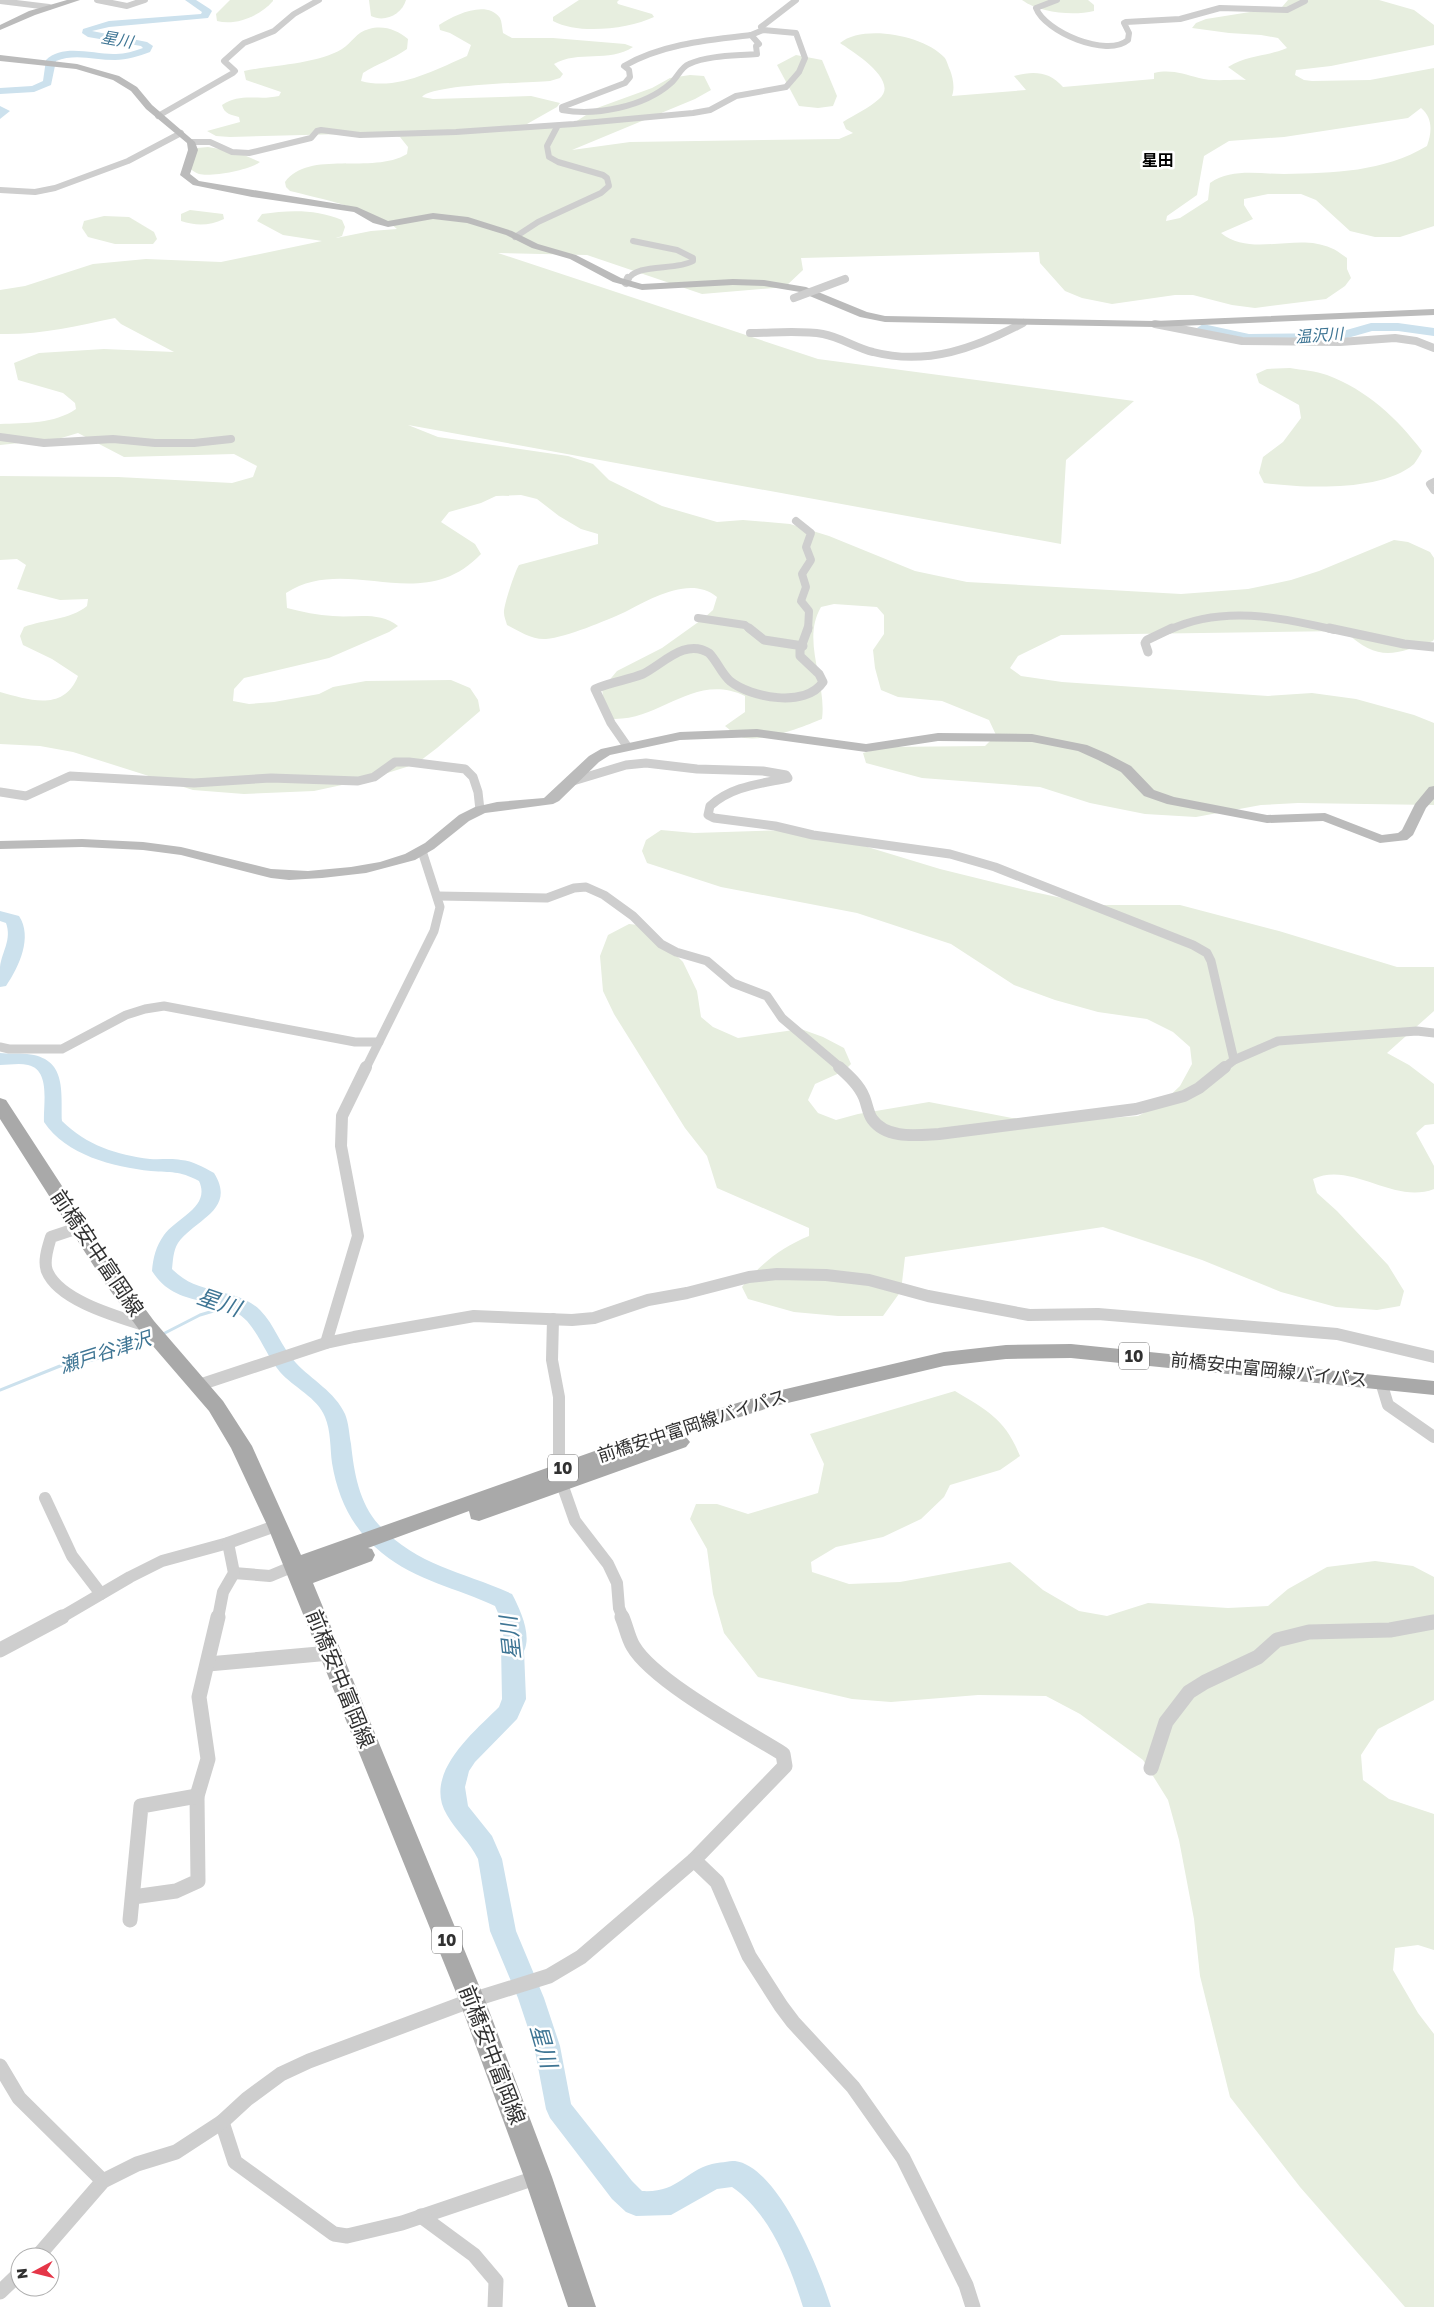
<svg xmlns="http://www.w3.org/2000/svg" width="1434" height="2307" viewBox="0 0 1434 2307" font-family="'Golos Text','Noto Sans JP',sans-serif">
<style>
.green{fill:#e7eedf;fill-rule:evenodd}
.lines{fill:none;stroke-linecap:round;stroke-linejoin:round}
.stream{stroke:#cce1ed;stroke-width:3}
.river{fill:#cce1ed;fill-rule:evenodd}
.street-far4{stroke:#cecece;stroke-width:6}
.street-far3{stroke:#cecece;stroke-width:8}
.street-far2{stroke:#cecece;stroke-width:9}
.street-far1{stroke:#cecece;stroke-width:12}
.street{stroke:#cecece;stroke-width:15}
.secondary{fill:#bbb;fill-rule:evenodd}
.primary{fill:#a9a9a9;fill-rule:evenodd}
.street-bridge-far1{stroke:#cecece;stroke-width:6}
.street-bridge{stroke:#cecece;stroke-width:8}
.labels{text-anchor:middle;stroke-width:5;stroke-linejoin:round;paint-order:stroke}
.far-water-label{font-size:16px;font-style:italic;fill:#3e7594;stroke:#fff}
.far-quarter-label{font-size:16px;font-weight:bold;fill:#000;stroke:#fff}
.shield{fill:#fff;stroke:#6f6f6f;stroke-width:1}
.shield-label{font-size:16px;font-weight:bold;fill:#313131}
.street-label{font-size:18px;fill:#313131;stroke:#fff}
.water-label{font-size:19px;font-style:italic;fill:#3e7594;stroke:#fff}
.near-street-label{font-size:21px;fill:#313131;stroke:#fff}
.near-water-label{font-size:22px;font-style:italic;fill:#3e7594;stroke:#fff}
</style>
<rect width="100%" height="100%" fill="#fff"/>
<!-- green -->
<g class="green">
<path d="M230 0H273V1C260 16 236 26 217 21L216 14Z"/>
<path d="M369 0H406C402 14 385 23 371 16Z"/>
<path d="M579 0H619L617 2 618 4 652 14 654 17C628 29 579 35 553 21V17Z"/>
<path d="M1022 0H1088L1094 5V11C1073 16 1040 13 1022 0Z"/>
<path d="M1288 0H1379L1414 10 1434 25V45L1331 66 1296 70 1295 75 1304 80 1312 81 1370 80 1434 68V226L1400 237H1375L1350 231 1316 200 1301 194H1268L1244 199V205L1253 219 1221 233C1252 258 1297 232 1331 248 1337 250 1342 255 1347 258V269L1351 278 1345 286 1326 299 1255 308 1232 305 1193 295H1175L1112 304 1082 298 1065 291 1040 263 1039 252 801 258 803 270 785 287 702 294 587 255 498 253 818 359 1134 401 1066 460 1061 544 408 425 438 437 568 456 593 464 609 480 662 506 717 522 743 520 790 524 829 536 915 571 967 582 1181 594 1248 589 1291 580 1319 571 1394 540 1408 542 1430 552 1434 558V639L1433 641C1392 656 1378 661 1344 631L1061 635 1018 656 1010 668 1021 676 1062 682 1268 696 1312 693 1356 699 1414 715 1434 723V805L1298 803 1261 805 1196 817 1145 814 1090 803 1040 787 922 778 866 763 863 753 885 747 985 746 996 735 989 720 942 701 898 697 881 690 875 668 873 650 884 634V615L877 607 834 604 821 607C801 641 827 682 822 719 802 727 759 745 738 736 734 734 729 729 725 726L745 712V696C693 672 662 721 612 719L604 703 602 689 617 671 662 648 704 618 713 610 717 597C690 575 651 599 625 612 605 621 567 637 546 639 532 640 519 631 507 625 506 621 504 617 504 613 503 607 515 571 519 565L598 544V534L581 529 559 516 537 499 521 495 496 496 481 503 449 512 441 522 475 544 481 554C421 617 348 553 286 593L287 608C302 612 318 615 333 616 356 618 379 611 398 626L389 632 329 658 244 678 234 689 233 701 249 704 274 702 319 694 333 687 366 681 451 680 470 688 478 700 480 711 437 748 416 764 365 780 314 791 244 794 193 790 73 752 40 746 0 744V692C29 700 64 712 78 676L52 659 23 645 20 636 24 627C45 619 70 620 87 606L88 599 60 600 17 589 26 565 17 559 0 560V476L118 477 232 483 253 477 257 466 234 454 124 457 78 433 58 439 0 445V424C26 423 54 424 76 409L75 403 63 393 18 380 14 363 39 353 104 349 174 352 121 324 115 318C77 326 39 335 0 334V290L25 286 93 264 146 259 221 262 322 241 283 235 257 221 262 214C289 210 316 209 342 220L345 227 342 236 336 238 371 231 397 229C377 210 317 198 290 191L286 187 285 182C309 149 372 175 407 154L408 147 400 137 383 133 230 137 216 136 207 131 240 122 239 117C232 115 224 114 222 105 242 92 257 101 279 96L281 92 246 80 244 71C273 65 317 64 342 49 352 43 356 32 369 29 384 25 397 30 408 39L407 49C393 59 377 64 363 73L361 81C397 91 435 70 467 56L471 45 450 33 440 30 439 25C456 14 487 0 500 18 502 22 502 28 503 33L512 38H553L625 44 633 47C609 63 578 50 554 64L563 74 560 78 550 81C528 83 433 84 422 97L433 99 531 96 560 103 557 107 527 124H572L597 108 652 88 670 78 690 75 704 76 711 90 695 99 572 150 630 142 839 139 853 133 846 129 843 122C854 115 869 108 879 99 901 81 852 51 840 43 863 24 923 35 944 57 947 60 948 66 950 70 953 78 955 88 952 96L1026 90 1014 76C1033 71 1049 71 1063 87L1154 79V73C1171 69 1183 74 1199 78 1213 82 1232 79 1246 80L1228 67C1249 54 1266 57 1287 48L1278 38 1261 35 1229 33 1192 28 1196 23 1206 19 1282 7ZM1421 108C1433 118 1432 132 1427 146 1383 172 1334 173 1284 174 1258 174 1232 168 1210 183L1208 200 1180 218 1166 221 1167 216 1197 195 1204 156 1229 141 1284 137 1408 118Z"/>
<path d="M796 55 822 60 837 96 833 106 818 108 799 106 777 65Z"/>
<path d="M208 147 237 152 260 162C250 170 212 177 199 174 196 173 192 170 189 168L197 148Z"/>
<path d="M190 210 223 214 224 219C209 226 196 226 181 221V214Z"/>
<path d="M104 216 129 217 154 232 157 239 153 244H115L88 237 82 228 84 221Z"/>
<path d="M1290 368C1302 370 1316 371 1327 375 1367 390 1397 418 1422 451 1420 455 1417 460 1414 464 1381 492 1305 488 1264 483L1259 473 1263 457 1283 442 1301 418 1299 405 1259 383 1256 374 1267 369Z"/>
<path d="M661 830 694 833 788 830 851 842 940 869 1029 891 1095 905H1180L1279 931 1397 967H1434V1011L1387 1053 1409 1065 1434 1084V1124L1425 1125 1416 1133 1434 1166V1189C1394 1205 1352 1161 1313 1179L1317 1193 1337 1211 1388 1265 1404 1291 1400 1306 1377 1310 1336 1307 1281 1292 1202 1260 1103 1227 905 1257 901 1291 883 1316H838L794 1312 748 1299 742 1287C760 1264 782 1247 809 1236V1228L717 1188 707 1156 685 1128 614 1014 603 991 600 956 608 935 629 924 647 926 683 962 697 991 701 1017 713 1027 738 1038 801 1029 823 1037 844 1048 851 1064 844 1071 815 1084 808 1100 818 1113 836 1120 858 1114 929 1102 1012 1118 1083 1120 1138 1116 1161 1104 1180 1086 1192 1064 1190 1047 1173 1032 1147 1019 1098 1012 1055 1000 1014 985 951 944 857 913 721 887 647 863 642 851 646 840Z"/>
<path d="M955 1391C988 1411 1005 1419 1020 1456L1000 1470 950 1485 944 1497 921 1519 883 1537 836 1547 811 1562 812 1572 849 1584 900 1582 1010 1562 1043 1590 1079 1611 1107 1616 1148 1603 1228 1608 1268 1606 1288 1589 1327 1567 1375 1561 1413 1566 1434 1577V1700L1378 1729 1361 1755 1363 1780 1389 1799 1434 1814V1950L1418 1945 1395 1948 1393 1970 1418 2013 1434 2034V2307H1405L1300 2187 1230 2097 1200 1976 1194 1919 1179 1840 1168 1800 1143 1760 1080 1714 1046 1696 978 1695 891 1702 852 1699 758 1677 724 1633 713 1594 707 1549 690 1519 696 1504H717L748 1514 818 1493 824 1464 810 1434Z"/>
</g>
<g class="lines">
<!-- stream -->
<g class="stream">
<path d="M161 1335 200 1315 237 1304"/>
<path d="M0 1390 60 1366 93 1360 151 1339"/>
</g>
<!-- river -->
<g class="river">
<path d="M185 0H196L210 9 212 11 208 18 109 27 92 31 147 42 153 46 150 52C139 56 127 60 115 60 95 60 75 53 56 61L51 85 34 92 0 94V88L32 86 43 81 46 60C63 43 95 55 116 54 125 54 134 51 143 48L141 46 88 37 82 33 83 29 109 21 201 14 202 12Z"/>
<path d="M0 106 10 111 0 119Z"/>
<path d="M1371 323H1398L1434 328V336L1398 331H1372L1337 341 1249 342 1199 331 1197 328 1203 324 1249 334 1336 333Z"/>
<path d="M0 911 19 916C33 937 19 967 6 986L0 987C0 981 0 973 0 967 2 951 12 940 6 923L0 921Z"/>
<path d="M0 1053C9 1054 18 1053 27 1054 67 1058 61 1091 62 1121 86 1145 117 1155 150 1159 160 1160 171 1158 181 1160 193 1161 203 1167 214 1173 237 1210 195 1219 178 1243 173 1251 173 1261 172 1269 199 1297 235 1286 260 1310 275 1325 281 1347 296 1363 312 1380 335 1392 345 1414 349 1424 349 1434 351 1444 354 1472 359 1503 379 1525 419 1567 462 1571 512 1594 520 1609 532 1635 524 1651L526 1699 517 1719 475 1762 469 1771 465 1787 468 1806 492 1836 502 1859 516 1931 544 1998 560 2046 571 2104 632 2181 642 2191C678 2193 683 2172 712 2164 718 2163 729 2161 735 2161 778 2166 820 2271 831 2307H803C790 2265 769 2212 732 2187L717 2189 671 2215 636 2216 626 2212 612 2199 550 2118 546 2109 534 2046 518 1998 490 1931 478 1859C470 1842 456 1831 447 1815 422 1774 474 1732 499 1707L502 1699 501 1646C507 1634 500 1617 495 1606 457 1588 416 1581 382 1553 353 1530 338 1499 332 1463 330 1448 331 1431 325 1417 318 1398 293 1387 280 1372 267 1356 260 1336 247 1321 221 1293 177 1311 152 1271 153 1258 156 1246 164 1235 177 1217 211 1207 199 1181 178 1170 172 1173 151 1171 113 1167 66 1155 44 1122 43 1105 51 1070 28 1065 19 1063 9 1065 0 1065Z"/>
</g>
<!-- street-far4 -->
<g class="street-far4">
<path d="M97 0 127 6 145 0"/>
<path d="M1057 0 1036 8C1045 32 1107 58 1128 40L1129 33 1124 23 1126 22 1180 19 1220 8 1287 10 1305 1"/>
<path d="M0 1 49 7"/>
<path d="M763 30 761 27 796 0"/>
<path d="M751 35 759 44 756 46 757 54C735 56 709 55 689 64 681 67 677 78 671 83 644 107 596 116 562 110V107L625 83 630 77 629 70 624 66C662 44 708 40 751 35Z"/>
<path d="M158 116 233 73 235 71 224 61 244 43 274 31 294 14 319 0"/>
<path d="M191 142H210L232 152 249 153 311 138 317 131 321 130 360 135 456 132 574 124 693 113 710 110 736 96 786 87 799 72 805 58 796 33 763 30 751 35"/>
<path d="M0 190 35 192 55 188 128 161 181 133"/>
<path d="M515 237 538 222 601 193 609 186 607 178 603 175 558 162 549 157 547 146 557 127"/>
<path d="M628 280C635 263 676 271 693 261V258L677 250 633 241"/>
</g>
<!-- street-far3 -->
<g class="street-far3">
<path d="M626 283 628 278"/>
<path d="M1155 324 1242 341 1340 342 1395 338 1416 341 1434 348"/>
<path d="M750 333C774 333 799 330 823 334 840 337 856 348 873 352 927 366 976 348 1023 323"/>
<path d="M0 437 44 443 113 439 155 443H194L231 439"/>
<path d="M1434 482 1430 484 1434 490"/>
<path d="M796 521 811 533 806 547 811 560 802 574 806 587 801 601 809 611 808 630"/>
<path d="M698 618 745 625 751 630"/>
<path d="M1169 630C1222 605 1280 617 1335 630"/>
</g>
<!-- street-far2 -->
<g class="street-far2">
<path d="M749 628 764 640 803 646"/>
<path d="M1329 628 1404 644 1434 647"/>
<path d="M1148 652 1145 643 1147 640 1172 628"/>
<path d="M627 746 611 723 595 689C610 682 628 680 643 674 663 664 685 638 709 653 717 661 721 673 730 681 751 698 806 708 823 682L819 674 800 656V650L808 628"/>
<path d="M573 781 626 765 646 763 697 769 763 771 786 775 788 778C760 784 732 786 710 806L708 815 714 818 775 826 813 835 950 854 995 867 1193 945 1207 953 1211 961 1234 1060"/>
<path d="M0 792 26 796 70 776 194 783 271 778 358 781 374 777 395 762H409L465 769 473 777 478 792 480 810"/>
<path d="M438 896 547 898 574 888 586 887 604 895 633 916 661 944 676 952 707 961 733 983 767 996 782 1018 841 1068"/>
<path d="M0 1047 9 1049H62L126 1015 145 1009 164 1006 355 1042H379"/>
<path d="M366 1068 434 931 440 907 422 851"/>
<path d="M1224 1068 1234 1060 1278 1041 1417 1031 1434 1033"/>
</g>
<!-- street-far1 -->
<g class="street-far1">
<path d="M839 1067C849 1076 859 1085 864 1097 867 1104 868 1113 872 1119 887 1140 918 1135 939 1134L1136 1109 1184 1096 1199 1088 1225 1067"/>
<path d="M78 1228 51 1237C48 1247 43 1261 47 1271 59 1301 119 1317 147 1326"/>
<path d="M553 1319 552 1360 559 1397V1470L562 1484 575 1521 608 1564 617 1583 619 1608 623 1618"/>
<path d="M326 1343 358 1236 341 1146 342 1116 366 1067"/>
<path d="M1381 1382 1388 1405 1434 1437"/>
<path d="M199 1385 326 1343 354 1337 474 1316 572 1320 594 1318 648 1300 687 1293 749 1277 777 1274 826 1275 869 1280 928 1296 1029 1315 1098 1314 1337 1334 1434 1357"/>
<path d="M45 1498 72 1556 101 1594"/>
<path d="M234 1573 270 1576 294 1566"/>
<path d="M60 1618 130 1577 162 1561 228 1543 278 1525"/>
<path d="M218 1618 223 1592 234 1573 228 1543"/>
</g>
<!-- street -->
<g class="street">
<path d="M622 1617C626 1626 628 1638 633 1646 653 1681 746 1731 783 1754L785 1766 694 1860 717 1882 749 1956 781 2006 793 2022 853 2087 903 2158 966 2285 973 2307"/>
<path d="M0 1650 62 1617"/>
<path d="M208 1664 330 1653"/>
<path d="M1151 1768 1166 1722 1189 1692 1205 1682 1258 1657 1277 1640 1309 1632 1390 1630 1434 1622"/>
<path d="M133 1897 176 1891 198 1881 197 1796 208 1759 199 1697 218 1617"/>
<path d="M130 1920 141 1806 197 1796"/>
<path d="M0 2066 19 2098 103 2181"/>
<path d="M222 2122 235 2162 334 2234 347 2236 402 2223 538 2177"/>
<path d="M421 2216 474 2255 496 2281 495 2307"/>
<path d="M37 2257 103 2181 137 2164 176 2152 222 2122 247 2099 281 2074 309 2061 472 2000 549 1976 581 1957 694 1860"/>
<path d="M0 2292 20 2273"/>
</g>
<!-- secondary -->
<g class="secondary">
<path d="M67 0H80L35 15 0 30V25L29 11Z"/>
<path d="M0 55 77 64 119 76 137 87 152 105 195 142 198 150 190 174 199 181 357 207 388 221 433 213 468 217 512 231 538 244 576 255 621 278 642 284 733 279 764 280 806 287 867 312 885 316 1155 321 1434 309V315L1155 327 885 322 860 317 800 292 764 286 733 285 642 290 613 282 570 259 532 248 506 235 467 223 433 219 388 227 373 223 354 212 252 197 193 185 180 175 188 150 187 143 146 109 131 91 113 80 76 69 0 61Z"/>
<path d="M757 729 866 744 938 733 1032 734 1087 745 1108 754 1131 766 1154 790 1174 797 1267 815 1325 813 1382 835 1398 833 1402 830 1415 804 1429 787 1434 786V799L1426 808 1413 835 1407 840 1380 843 1323 821 1267 823 1167 804 1144 796 1121 772 1098 760 1078 751 1032 742 938 741 866 752 757 737 680 740 610 755 599 762 559 801 553 804 485 813 469 821 434 849 415 860 366 873 322 878 289 880 271 878 181 855 143 850 82 847 0 849V841L82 839 143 842 181 847 271 869 308 871 351 867 380 862 405 854 425 843 459 815 475 807 497 802 544 798 589 756 601 749 680 732Z"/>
</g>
<!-- primary -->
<path class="primary" d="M0 1098 6 1100 118 1272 154 1321 223 1401 252 1446 301 1555 682 1420 773 1392 944 1352 1006 1345 1071 1344 1434 1381V1395L1071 1358 1006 1359 944 1366 775 1406 682 1435 686 1437 690 1442 686 1447 479 1521 471 1519 469 1511 368 1548 372 1549 375 1555 372 1561 313 1583 485 2000 552 2177 596 2307H568L524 2177 459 2000 267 1525 231 1448 209 1411 140 1331 104 1282 0 1119Z"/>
<!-- street-bridge-far1 -->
<path class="street-bridge-far1" d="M843 280 845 279"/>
<!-- street-bridge -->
<path class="street-bridge" d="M794 298 845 279"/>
</g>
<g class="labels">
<!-- far-water labels -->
<g class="far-water-label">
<text transform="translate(117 39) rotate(10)" y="6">星川</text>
<text transform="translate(1319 335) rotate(-4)" y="6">温沢川</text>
</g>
<!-- far-quarter labels -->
<g class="far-quarter-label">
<text x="1158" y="166">星田</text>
</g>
<!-- shield labels -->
<g class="shield">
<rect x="1119" y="1342.5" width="30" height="27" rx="4"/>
<rect x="548" y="1454.5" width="30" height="27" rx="4"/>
<rect x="432" y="1926.5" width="30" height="27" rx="4"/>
</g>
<g class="shield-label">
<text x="1134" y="1362">10</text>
<text x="563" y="1474">10</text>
<text x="447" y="1946">10</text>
</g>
<!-- street labels -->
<g class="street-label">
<text transform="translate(1269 1370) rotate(6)" y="6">前橋安中富岡線バイパス</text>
<text transform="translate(692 1426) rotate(-18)" y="6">前橋安中富岡線バイパス</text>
</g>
<!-- water labels -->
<g class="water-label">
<text transform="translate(105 1352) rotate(-18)" y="7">瀬戸谷津沢</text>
</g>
<!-- near-street labels -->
<g class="near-street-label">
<text transform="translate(97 1253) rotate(56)" y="7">前橋安中富岡線</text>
<text transform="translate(340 1679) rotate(68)" y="7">前橋安中富岡線</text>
<text transform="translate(492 2055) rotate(69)" y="7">前橋安中富岡線</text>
</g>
<!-- near-water labels -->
<g class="near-water-label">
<text transform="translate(219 1302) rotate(19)" y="8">星川</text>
<text transform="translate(510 1638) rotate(-96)" y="8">星川</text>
<text transform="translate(544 2046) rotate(74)" y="8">星川</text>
</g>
</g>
<!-- north arrow -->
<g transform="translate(35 2272) rotate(263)"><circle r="24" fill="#ffffff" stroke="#adadad"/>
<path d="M0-4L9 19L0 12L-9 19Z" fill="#e53648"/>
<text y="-8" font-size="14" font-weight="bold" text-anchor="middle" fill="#313131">N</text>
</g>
</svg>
